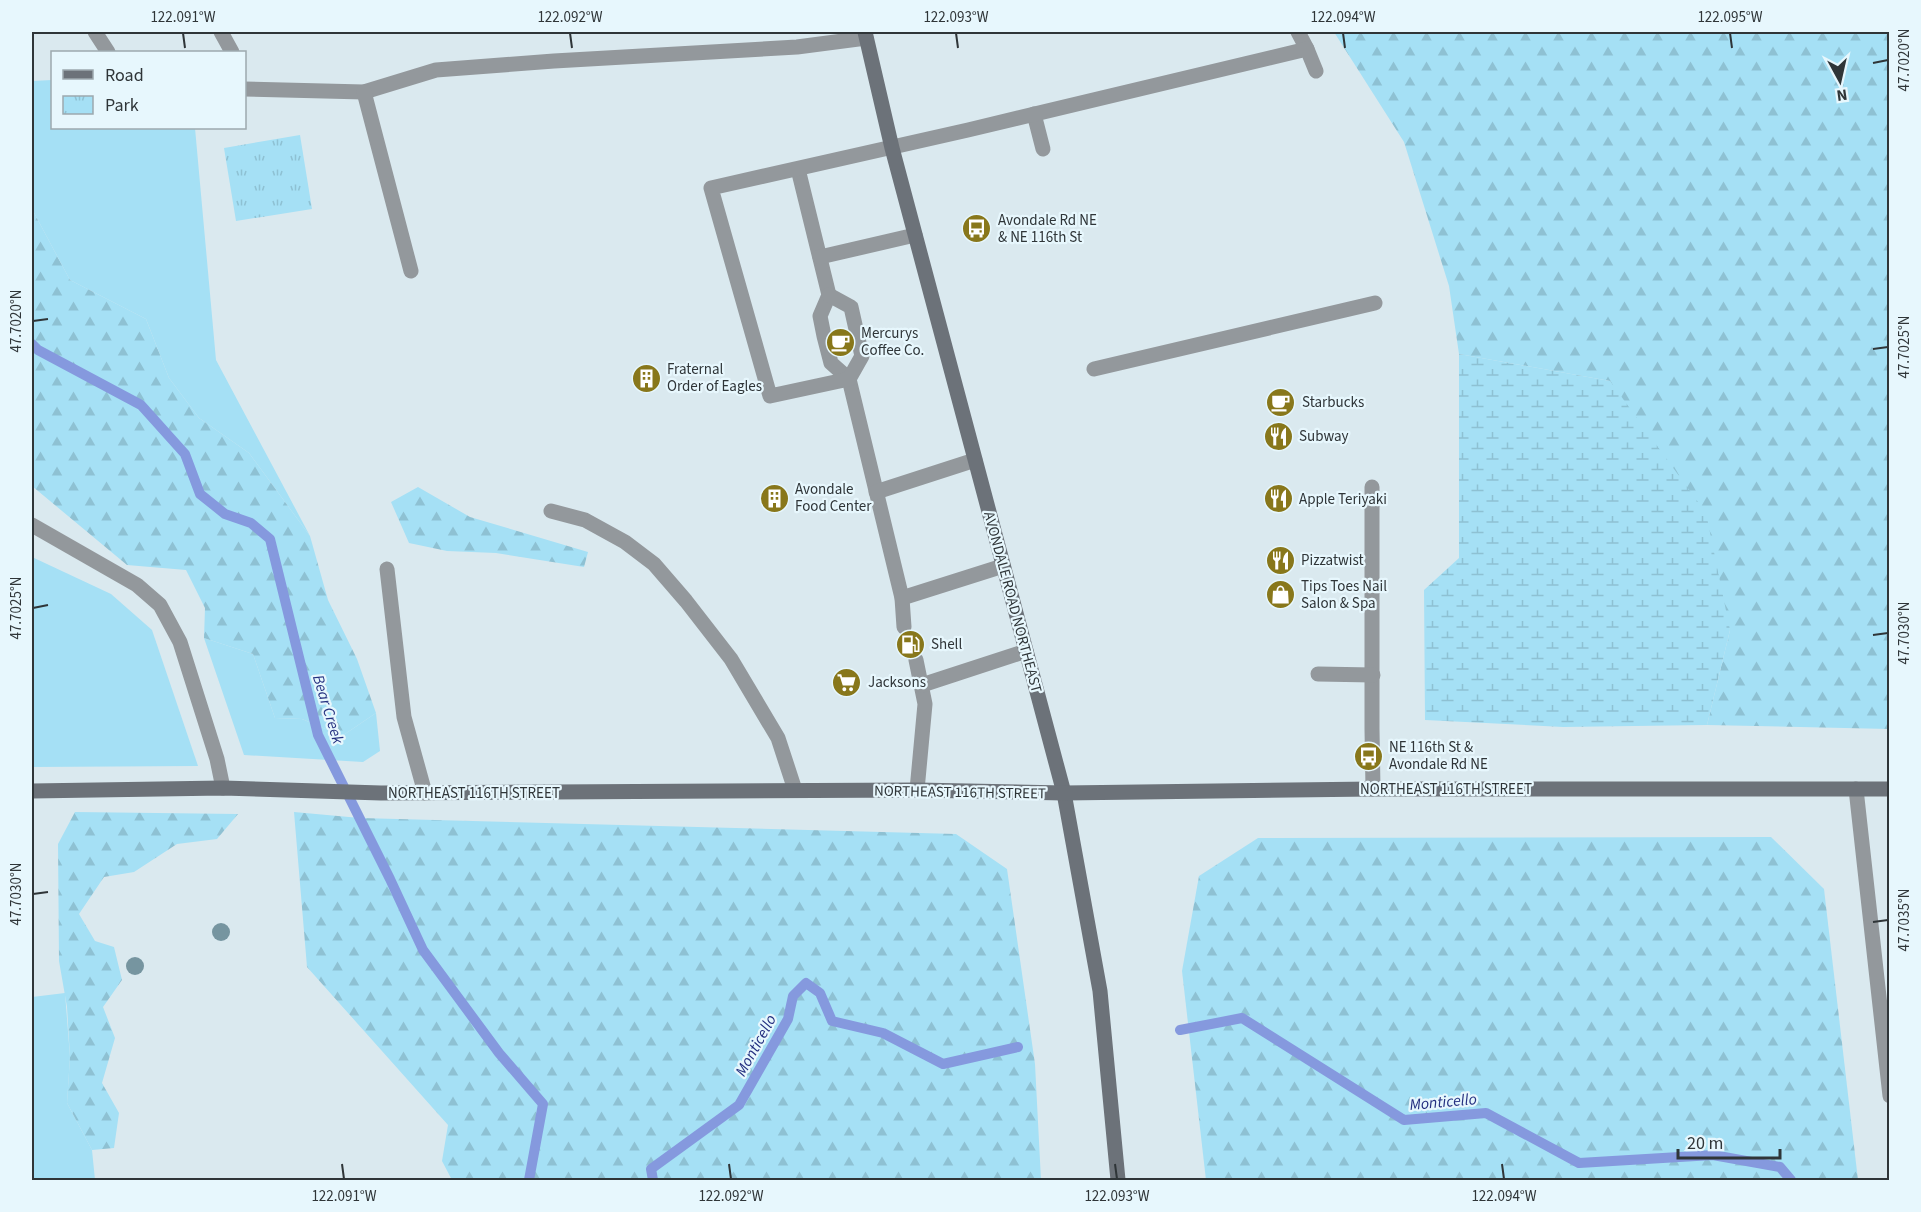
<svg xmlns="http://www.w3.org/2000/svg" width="1921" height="1212" viewBox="0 0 1921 1212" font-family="'Source Sans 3',sans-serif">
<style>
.grass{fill:#a5e0f5}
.forest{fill:url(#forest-firs)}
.wetland{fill:url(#wetland-marsh)}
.park{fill:url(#park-tufts)}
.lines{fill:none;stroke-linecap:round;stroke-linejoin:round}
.stream{stroke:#8599de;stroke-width:10}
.lane{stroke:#93989c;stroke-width:15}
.street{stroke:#93989c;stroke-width:15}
.secondary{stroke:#6c7279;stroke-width:15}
.tree{fill:#7695a0}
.ticks{fill:none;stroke:#2f3538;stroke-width:2}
.labels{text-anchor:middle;stroke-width:4.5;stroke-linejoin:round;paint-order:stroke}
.poi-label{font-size:15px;fill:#2f3538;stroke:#e7f7fd;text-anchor:start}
.street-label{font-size:15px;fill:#2f3538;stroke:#e7f7fd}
.water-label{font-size:16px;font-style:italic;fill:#243080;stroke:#e7f7fd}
.neatline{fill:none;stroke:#2f3538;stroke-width:2}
.ticks-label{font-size:15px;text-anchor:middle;fill:#2f3538}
</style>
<defs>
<pattern id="forest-firs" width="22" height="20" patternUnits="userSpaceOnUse" patternTransform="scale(1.5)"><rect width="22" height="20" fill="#a5e0f5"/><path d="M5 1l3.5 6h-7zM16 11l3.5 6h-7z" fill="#8ec1d3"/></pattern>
<pattern id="wetland-marsh" width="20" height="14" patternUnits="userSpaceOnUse" patternTransform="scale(1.5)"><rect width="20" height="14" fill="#a5e0f5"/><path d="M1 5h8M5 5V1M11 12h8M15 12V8" fill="none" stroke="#8ec1d3"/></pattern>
<pattern id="park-tufts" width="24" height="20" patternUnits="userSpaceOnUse" patternTransform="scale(1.5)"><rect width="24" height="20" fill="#a5e0f5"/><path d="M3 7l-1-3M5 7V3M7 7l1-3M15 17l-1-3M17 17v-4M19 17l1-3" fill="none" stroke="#8ec1d3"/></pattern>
</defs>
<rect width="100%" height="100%" fill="#dae9ef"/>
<!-- grass -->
<g class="grass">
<path d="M52 80V128H195L216 360 310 536 249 453 199 418 169 378 146 319 70 280 32 209V81Z"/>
<path d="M32 557 111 594 152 630 198 766 32 767Z"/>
<path d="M204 638 253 654 275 718 302 719 342 736 376 713 380 751 363 762 244 755Z"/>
<path d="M65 993 70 1057 67 1103 92 1150 95 1180H32V997Z"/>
</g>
<!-- forest -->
<g class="forest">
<path d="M1334 32H1889V729L1707 725 1730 630 1610 381 1459 354 1449 286 1404 142Z"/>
<path d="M32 209 70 280 146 319 169 378 199 418 249 453 310 536 328 600 357 659 376 713 342 736 302 719 275 718 253 654 204 638 205 608 186 570 127 565 32 486Z"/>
<path d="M418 487 470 517 588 552 584 567 496 553 447 551 409 543 391 502Z"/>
<path d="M75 812 238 814 217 839 177 844 134 872 104 877 79 914 95 941 114 947 122 980 103 1007 115 1038 102 1083 119 1113 114 1148 92 1150 67 1103 70 1057 67 1007 59 961 58 844Z"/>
<path d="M294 812 360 818 956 834 1007 869 1035 1064 1041 1180H452L442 1161 448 1125 307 967Z"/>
<path d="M1771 837 1824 889 1858 1180H1206L1182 971 1199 876 1258 838Z"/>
</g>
<!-- wetland -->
<path class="wetland" d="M1459 354 1610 381 1706 513 1730 630 1707 725 1563 727 1425 720 1424 590 1459 558Z"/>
<!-- park -->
<path class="park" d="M300 135 312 209 236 221 224 148Z"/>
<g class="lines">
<!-- stream -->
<g class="stream">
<path d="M32 344 38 350 141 405 185 454 200 494 225 514 251 523 270 539 318 735 390 879 423 950 499 1053 543 1104 529 1180"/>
<path d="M1180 1030 1242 1018 1404 1120 1486 1113 1579 1163 1713 1155 1780 1167 1791 1180"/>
<path d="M653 1180 651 1169 739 1105 788 1019 793 996 806 983 820 993 832 1021 883 1033 943 1064 1018 1047"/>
</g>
<!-- lane -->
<g class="lane">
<path d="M95 32 108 52"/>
<path d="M221 32 232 52"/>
<path d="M1298 32 1307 49"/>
<path d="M244 89 364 92 436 70 554 61 797 47 866 38"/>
<path d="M364 92 411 271"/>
<path d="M1034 114 1043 149"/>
<path d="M798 169 829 295 820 316 824 336 831 363 849 379 902 598 904 627"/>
<path d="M820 257 915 235"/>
<path d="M829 295 851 307 862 356 849 379 770 396 711 188 968 130 1307 49 1316 71"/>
<path d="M1094 369 1375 303"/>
<path d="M1372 487V729L1373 789"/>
<path d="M876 492 975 460"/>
<path d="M551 511 585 520 625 542 654 564 686 601 731 659 778 738 795 790"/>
<path d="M32 525 137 585 160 605 180 642 217 759 223 788"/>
<path d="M387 569 404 717 425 793"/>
<path d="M902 598 1003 566"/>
<path d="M916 660 925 704 917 790"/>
<path d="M1318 674 1373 675"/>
<path d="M922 685 1026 651"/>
</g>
<!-- street -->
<path class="street" d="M1856 789 1890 1096"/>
<!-- secondary -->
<g class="secondary">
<path d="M865 32 892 148 1064 793 1100 991 1118 1180"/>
<path d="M32 791 223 788 381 793 917 790 1064 793 1373 789H1890"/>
</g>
</g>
<!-- trees -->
<g class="tree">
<circle cx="221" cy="932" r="9"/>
<circle cx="135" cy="966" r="9"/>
</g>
<!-- ticks -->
<path class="ticks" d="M183 33 185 48M570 33 572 48M956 33 958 48M1343 33 1345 48M1730 33 1732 48M1873 63 1888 60M33 321 48 319M1873 349 1888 347M33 608 48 605M1873 635 1888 633M33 894 48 892M1873 922 1888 920M342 1164 344 1179M729 1164 731 1179M1115 1164 1117 1179M1502 1164 1504 1179"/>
<!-- icons -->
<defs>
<symbol id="bus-disc" viewBox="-11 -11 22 22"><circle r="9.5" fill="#88771b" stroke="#e7f7fd"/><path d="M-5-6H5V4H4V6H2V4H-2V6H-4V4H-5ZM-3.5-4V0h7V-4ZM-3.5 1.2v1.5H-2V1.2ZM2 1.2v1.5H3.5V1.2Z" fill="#fff"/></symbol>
<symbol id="cafe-disc" viewBox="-11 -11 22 22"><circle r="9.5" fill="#88771b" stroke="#e7f7fd"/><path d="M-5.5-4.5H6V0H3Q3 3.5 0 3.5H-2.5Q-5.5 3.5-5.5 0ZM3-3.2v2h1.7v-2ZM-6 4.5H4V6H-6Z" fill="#fff"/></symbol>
<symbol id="building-disc" viewBox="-11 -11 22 22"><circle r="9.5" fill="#88771b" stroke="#e7f7fd"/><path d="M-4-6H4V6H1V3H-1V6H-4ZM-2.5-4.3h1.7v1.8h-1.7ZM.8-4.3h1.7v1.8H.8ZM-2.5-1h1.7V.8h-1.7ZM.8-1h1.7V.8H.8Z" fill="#fff"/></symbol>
<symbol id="restaurant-disc" viewBox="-11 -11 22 22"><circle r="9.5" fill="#88771b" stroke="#e7f7fd"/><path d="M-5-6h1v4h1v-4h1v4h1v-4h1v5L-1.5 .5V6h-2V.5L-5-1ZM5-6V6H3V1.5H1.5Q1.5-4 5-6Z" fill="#fff"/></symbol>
<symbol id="shop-disc" viewBox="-11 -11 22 22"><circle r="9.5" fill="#88771b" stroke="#e7f7fd"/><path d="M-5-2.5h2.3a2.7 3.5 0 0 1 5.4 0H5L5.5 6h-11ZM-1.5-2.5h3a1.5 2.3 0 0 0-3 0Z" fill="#fff"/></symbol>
<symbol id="fuel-disc" viewBox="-11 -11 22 22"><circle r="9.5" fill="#88771b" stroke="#e7f7fd"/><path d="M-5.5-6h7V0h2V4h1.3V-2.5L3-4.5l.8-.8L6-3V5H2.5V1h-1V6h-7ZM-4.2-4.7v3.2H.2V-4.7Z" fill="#fff"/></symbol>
<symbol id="supermarket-disc" viewBox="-11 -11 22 22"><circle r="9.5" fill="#88771b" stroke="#e7f7fd"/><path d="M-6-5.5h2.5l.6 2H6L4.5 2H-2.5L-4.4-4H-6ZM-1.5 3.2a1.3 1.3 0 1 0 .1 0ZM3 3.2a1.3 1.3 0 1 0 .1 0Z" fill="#fff"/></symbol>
</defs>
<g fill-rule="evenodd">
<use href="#bus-disc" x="960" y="212" width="33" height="33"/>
<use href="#cafe-disc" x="824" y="326" width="33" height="33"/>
<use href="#building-disc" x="630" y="362" width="33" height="33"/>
<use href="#cafe-disc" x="1264" y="386" width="33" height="33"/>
<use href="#restaurant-disc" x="1262" y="420" width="33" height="33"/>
<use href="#building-disc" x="758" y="482" width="33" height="33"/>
<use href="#restaurant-disc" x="1262" y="482" width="33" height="33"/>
<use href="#restaurant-disc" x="1264" y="544" width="33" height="33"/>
<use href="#shop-disc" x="1264" y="578" width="33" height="33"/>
<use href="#fuel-disc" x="894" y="628" width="33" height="33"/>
<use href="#supermarket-disc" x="830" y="666" width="33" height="33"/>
<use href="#bus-disc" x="1352" y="740" width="33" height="33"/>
</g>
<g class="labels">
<!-- poi labels -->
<g class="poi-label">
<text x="998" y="225">Avondale Rd NE<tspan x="998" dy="17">&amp; NE 116th St</tspan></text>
<text x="861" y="338">Mercurys<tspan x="861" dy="17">Coffee Co.</tspan></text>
<text x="667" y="374">Fraternal<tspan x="667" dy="17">Order of Eagles</tspan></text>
<text x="1302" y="407">Starbucks</text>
<text x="1299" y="441">Subway</text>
<text x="795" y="494">Avondale<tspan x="795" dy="17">Food Center</tspan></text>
<text x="1299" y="504">Apple Teriyaki</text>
<text x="1301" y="565">Pizzatwist</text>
<text x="1301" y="591">Tips Toes Nail<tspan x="1301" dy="17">Salon &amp; Spa</tspan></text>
<text x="931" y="649">Shell</text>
<text x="868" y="687">Jacksons</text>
<text x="1389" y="752">NE 116th St &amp;<tspan x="1389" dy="17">Avondale Rd NE</tspan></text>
</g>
<!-- street labels -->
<g class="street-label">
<text transform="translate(1013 602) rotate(75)" y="5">AVONDALE ROAD NORTHEAST</text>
<text x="1446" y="794">NORTHEAST 116TH STREET</text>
<text transform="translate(960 792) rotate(1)" y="5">NORTHEAST 116TH STREET</text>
<text x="474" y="798">NORTHEAST 116TH STREET</text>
</g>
<!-- water labels -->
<g class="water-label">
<text transform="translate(329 709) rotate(73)" y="6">Bear Creek</text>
<text transform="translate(755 1045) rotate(-61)" y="6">Monticello</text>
<text transform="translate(1443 1101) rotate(-5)" y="6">Monticello</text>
</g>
</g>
<!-- border -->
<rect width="1921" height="1212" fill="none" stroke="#e7f7fd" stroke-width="66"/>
<!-- legend -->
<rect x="51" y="51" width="195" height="78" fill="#e7f7fd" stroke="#9da9ae" stroke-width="1.5"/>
<rect x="63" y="70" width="30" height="9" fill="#6c7279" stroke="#9da9ae" stroke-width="1.5"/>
<text x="105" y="81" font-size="18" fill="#2f3538">Road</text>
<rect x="63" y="96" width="30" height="18" fill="url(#park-tufts)" stroke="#9da9ae" stroke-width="1.5"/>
<text x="105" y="111" font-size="18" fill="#2f3538">Park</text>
<!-- north arrow -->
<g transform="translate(1840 81) rotate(172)" stroke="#e7f7fd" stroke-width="4.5" paint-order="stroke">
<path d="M0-4.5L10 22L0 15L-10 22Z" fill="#2f3538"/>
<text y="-9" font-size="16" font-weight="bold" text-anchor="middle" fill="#2f3538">N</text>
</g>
<!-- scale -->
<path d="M1678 1149v9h102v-9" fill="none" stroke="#2f3538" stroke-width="3"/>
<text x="1687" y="1149" font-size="18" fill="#2f3538" stroke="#e7f7fd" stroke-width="4.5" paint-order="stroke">20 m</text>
<rect x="33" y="33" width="1855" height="1146" class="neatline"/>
<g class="ticks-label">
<text x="183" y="22">122.091°W</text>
<text x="570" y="22">122.092°W</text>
<text x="956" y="22">122.093°W</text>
<text x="1343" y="22">122.094°W</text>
<text x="1730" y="22">122.095°W</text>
<text transform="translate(1904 60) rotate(-90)" y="5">47.7020°N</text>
<text transform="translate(16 321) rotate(-90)" y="5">47.7020°N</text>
<text transform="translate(1904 347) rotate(-90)" y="5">47.7025°N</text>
<text transform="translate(16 608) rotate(-90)" y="5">47.7025°N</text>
<text transform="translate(1904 633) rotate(-90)" y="5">47.7030°N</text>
<text transform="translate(16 894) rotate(-90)" y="5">47.7030°N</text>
<text transform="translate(1904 920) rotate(-90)" y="5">47.7035°N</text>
<text x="344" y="1201">122.091°W</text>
<text x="731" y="1201">122.092°W</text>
<text x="1117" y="1201">122.093°W</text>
<text x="1504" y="1201">122.094°W</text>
</g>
</svg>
